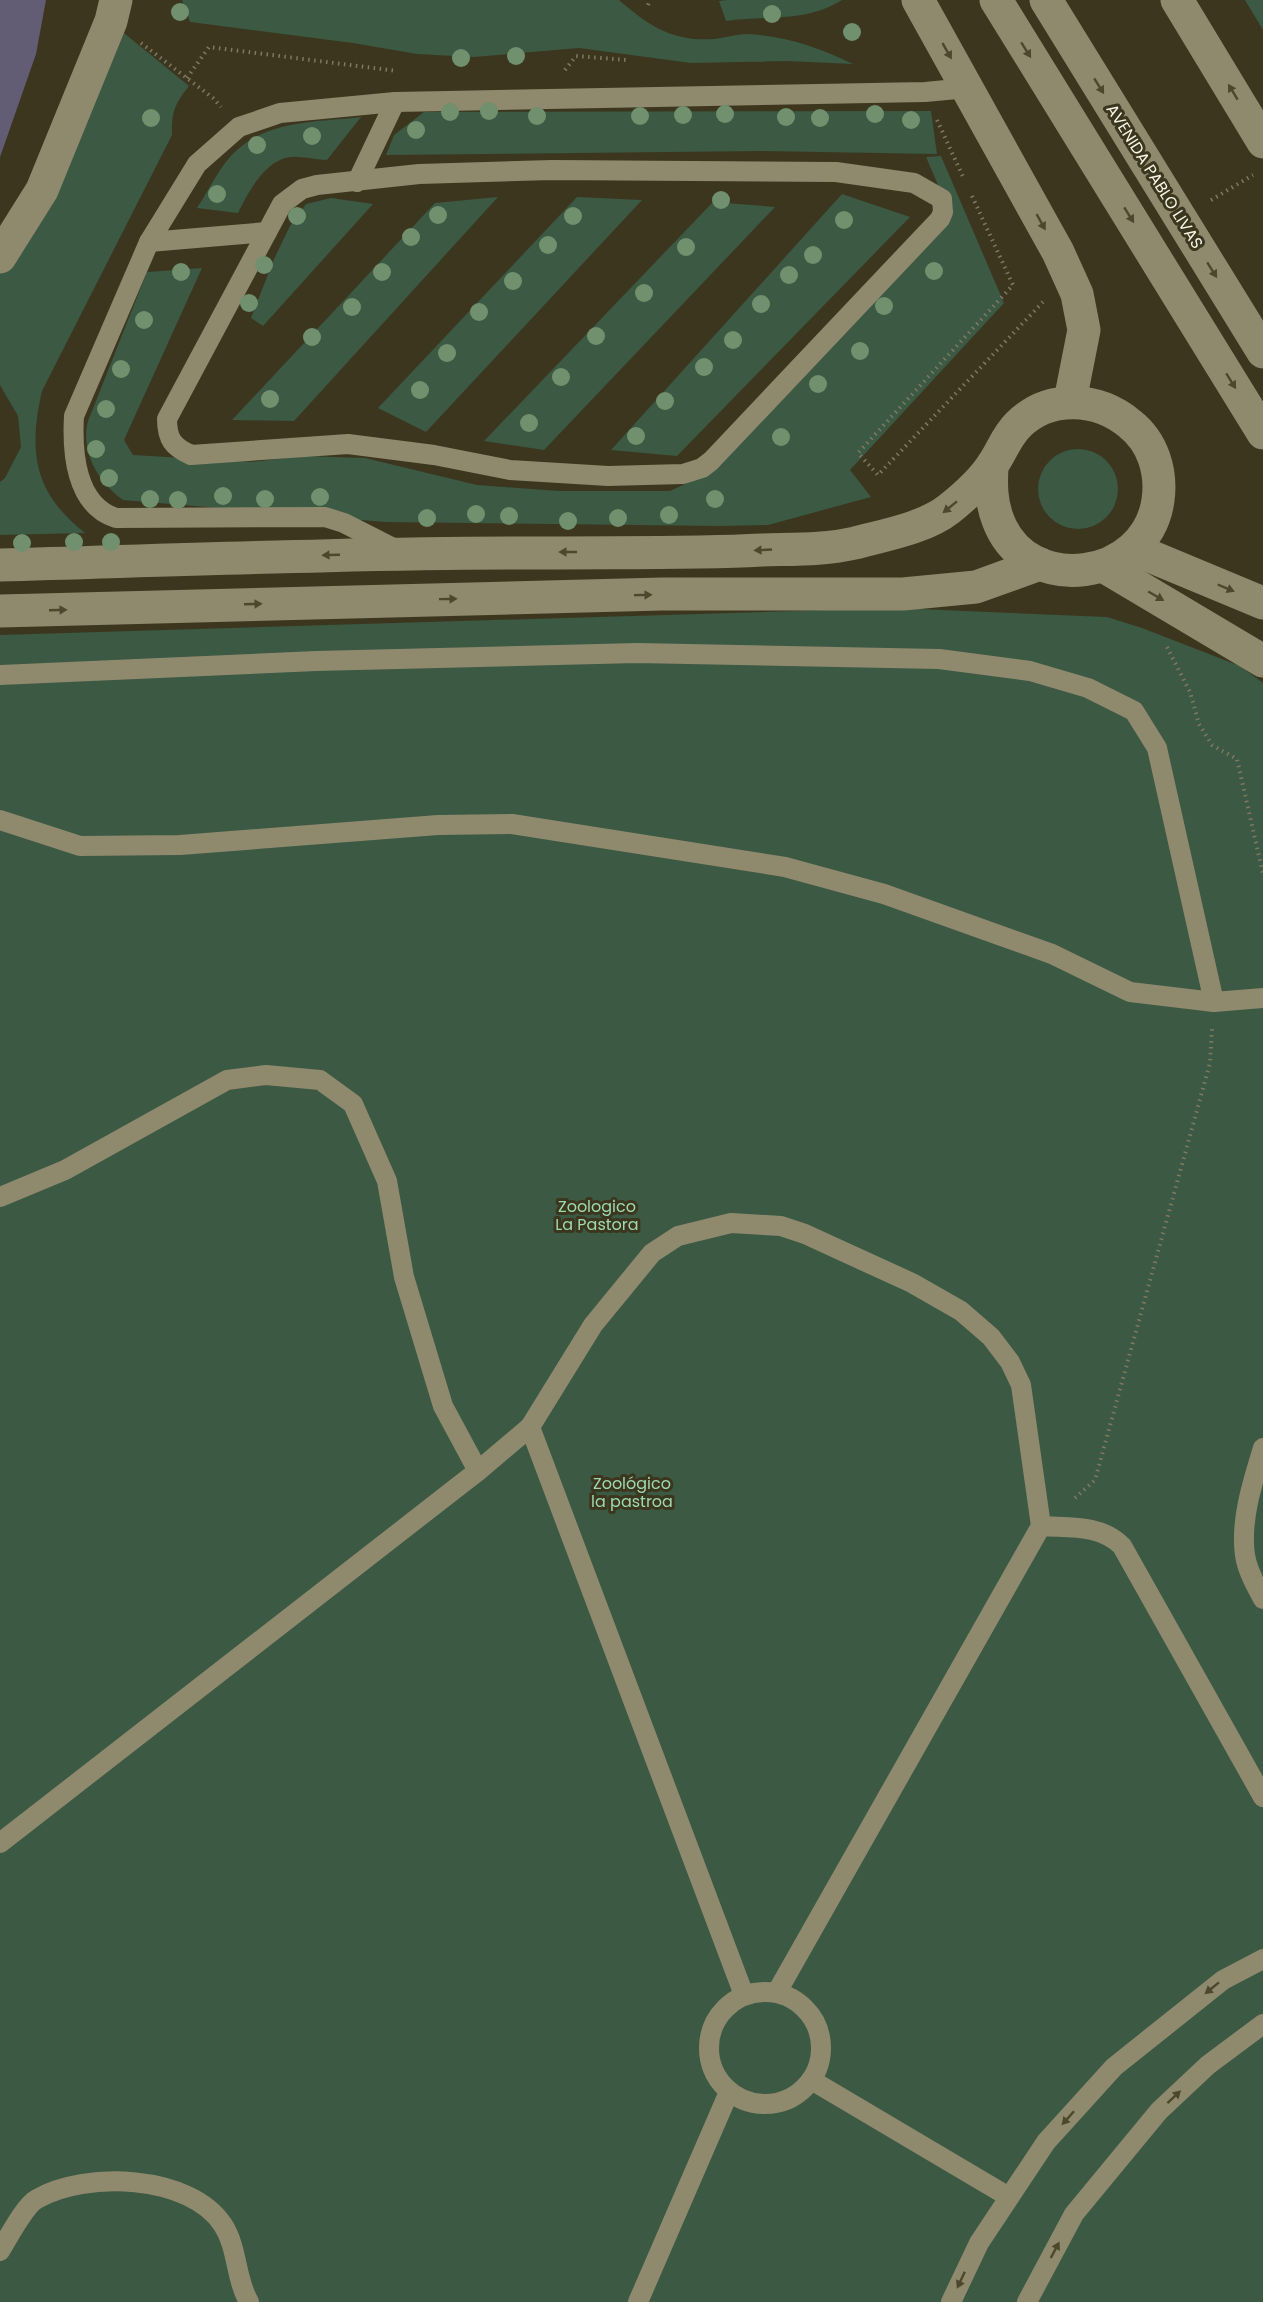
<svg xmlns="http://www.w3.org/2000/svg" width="1263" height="2302" viewBox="0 0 1263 2302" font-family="Poppins,sans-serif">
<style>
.green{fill:#3b5943}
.building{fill:#635c75}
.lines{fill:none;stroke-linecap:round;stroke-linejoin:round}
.path{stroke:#7f7964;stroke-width:4;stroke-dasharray:1.5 4.5;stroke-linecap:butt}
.lane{stroke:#8f896e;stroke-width:20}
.street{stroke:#8f896e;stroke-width:33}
.secondary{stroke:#8f896e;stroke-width:33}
.tree{fill:#71906d}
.oneway{fill:#4d472e}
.labels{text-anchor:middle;stroke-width:6;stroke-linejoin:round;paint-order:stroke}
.street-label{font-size:16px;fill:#f9f5e6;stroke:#3c361e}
.park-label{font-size:16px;fill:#9cd9ad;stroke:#3c361e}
</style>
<rect width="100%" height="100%" fill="#3c361e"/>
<!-- green -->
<g class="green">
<path d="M182 0H619C649 26 673 42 714 39 725 38 736 34 747 34 785 36 818 47 853 64L786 61 691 63 579 48 474 57 417 54 353 43 190 22Z"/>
<path d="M728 0H842C806 23 766 15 726 21L719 1Z"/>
<path d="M1245 0H1263V30Z"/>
<path d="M114 25 189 86C175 103 171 113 172 135L42 391C28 452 34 493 85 533L0 535V482L5 478 21 447 18 416 0 385V261Z"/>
<path d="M931 111 937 154 762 151 386 155 394 135 424 112Z"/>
<path d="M361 117 327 160C317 160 308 157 298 157 268 154 249 191 238 213L197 208C209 190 220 165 237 150 269 120 320 122 361 117Z"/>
<path d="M941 156 1004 303 850 470 871 497 768 525 720 526 385 522 123 500C98 482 80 451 88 421L147 272 202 268 124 440 133 455 252 462 303 456 365 458 477 485 559 491H670L700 477 948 208 926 157Z"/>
<path d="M842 194 910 217 677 456 611 450Z"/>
<path d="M498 197 294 421 232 420 435 203Z"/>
<path d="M577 197 642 200 426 432 378 408Z"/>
<path d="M331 198 373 204 263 326 251 318 274 259 290 226 306 204Z"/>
<path d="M713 202 775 207 544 450 484 441Z"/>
<circle cx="1078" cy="489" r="40"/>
<path d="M895 608 1107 617 1142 628 1240 666 1263 683V2302H0V635Z"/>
</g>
<!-- building -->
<path class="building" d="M0 0H46L36 54 0 157Z"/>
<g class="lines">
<!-- path -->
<g class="path">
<path d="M648 5 650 0"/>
<path d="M141 43 213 98 221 107"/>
<path d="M565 70 576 56 627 60"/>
<path d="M187 78 209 47 397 71"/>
<path d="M937 120 964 179"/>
<path d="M972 196 1013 285 858 453 878 475 1043 302"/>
<path d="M1211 200 1253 175"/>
<path d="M1167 647 1190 692 1199 724 1212 745 1237 759 1263 874"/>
<path d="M1075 1498 1095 1480 1210 1063 1212 1029"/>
</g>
<!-- lane -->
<g class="lane">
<path d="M552 170 836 172 914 183 942 199 943 212 940 219 711 461 702 468 683 474 608 476 510 470 434 455 348 444 191 455C173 447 167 439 167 419L282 204 302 189 317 185 419 174Z"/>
<path d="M357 182 395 102"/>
<path d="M149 242 267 232"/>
<path d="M399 551 344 523 325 517 116 518C75 505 72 451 74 416L149 242 197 164 239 127 280 113 395 102 925 92 968 88"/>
<path d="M0 675 316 661 637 653 939 659 1030 671 1088 688 1134 711 1157 748 1214 1002"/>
<path d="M0 820 80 846 180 845 438 825 512 824 785 867 884 894 1052 954 1130 992 1214 1002 1263 998"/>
<path d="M0 1197 65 1170 227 1080 266 1075 320 1080 353 1104 387 1181 404 1277 443 1406 478 1471"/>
<path d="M530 1427 593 1325 652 1253 678 1236 731 1223 781 1226 805 1234 912 1283 961 1311 991 1337 1010 1362 1021 1385 1041 1526 777 1992"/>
<path d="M1263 1448C1253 1481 1240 1520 1245 1555 1247 1570 1256 1586 1263 1599"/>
<path d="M1041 1526C1070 1528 1100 1524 1122 1546L1263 1797"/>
<path d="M0 1843 478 1471 530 1427 744 1995"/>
<circle cx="765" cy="2048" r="56"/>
<path d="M813 2081 1009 2197"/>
<path d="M0 2251C8 2238 25 2205 37 2199 84 2171 190 2174 223 2225 238 2248 235 2278 249 2302"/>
<path d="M638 2302 729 2092"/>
<path d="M951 2302 979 2243 1046 2142 1114 2067 1223 1980 1263 1959"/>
<path d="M1027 2302 1074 2214 1159 2111 1208 2065 1263 2024"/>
</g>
<!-- street -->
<g class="street">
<path d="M918 0 1058 252 1077 294 1084 330 1070 401"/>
<path d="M0 257 42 190 111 21 116 0"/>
</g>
<!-- secondary -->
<g class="secondary">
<path d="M996 0 1263 433"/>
<path d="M1046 0 1263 352"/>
<path d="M1177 0 1263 142"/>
<path d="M1133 549 1263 603"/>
<path d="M0 565C179 560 358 553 536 553 612 552 687 554 762 550 792 549 825 550 855 543 885 535 925 528 949 509 964 497 983 480 993 464 1002 451 1006 437 1018 425 1049 394 1098 397 1130 424 1153 442 1162 472 1158 500 1147 581 1027 598 998 520 991 502 991 485 992 467"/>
<path d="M1105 567 1263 661"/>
<path d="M0 611 662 594H903L976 587 1040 564"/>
</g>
</g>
<!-- trees -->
<g class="tree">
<circle cx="180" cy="12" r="9"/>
<circle cx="772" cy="14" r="9"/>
<circle cx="852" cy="32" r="9"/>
<circle cx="516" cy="56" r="9"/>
<circle cx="461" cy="58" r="9"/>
<circle cx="489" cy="111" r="9"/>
<circle cx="450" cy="112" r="9"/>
<circle cx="725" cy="114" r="9"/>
<circle cx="875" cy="114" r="9"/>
<circle cx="683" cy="115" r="9"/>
<circle cx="537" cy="116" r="9"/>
<circle cx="640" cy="116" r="9"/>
<circle cx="786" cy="117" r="9"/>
<circle cx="151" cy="118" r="9"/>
<circle cx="820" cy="118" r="9"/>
<circle cx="911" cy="120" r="9"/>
<circle cx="416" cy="130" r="9"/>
<circle cx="312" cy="136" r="9"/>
<circle cx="257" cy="145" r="9"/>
<circle cx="217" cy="194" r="9"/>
<circle cx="721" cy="200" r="9"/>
<circle cx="438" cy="215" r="9"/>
<circle cx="297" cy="216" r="9"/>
<circle cx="573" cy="216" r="9"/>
<circle cx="844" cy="220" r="9"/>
<circle cx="411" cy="237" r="9"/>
<circle cx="548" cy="245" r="9"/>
<circle cx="686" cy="247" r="9"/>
<circle cx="813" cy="255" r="9"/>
<circle cx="264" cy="265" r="9"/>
<circle cx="934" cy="271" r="9"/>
<circle cx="181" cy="272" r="9"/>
<circle cx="382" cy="272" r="9"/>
<circle cx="789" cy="275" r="9"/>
<circle cx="513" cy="281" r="9"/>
<circle cx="644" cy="293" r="9"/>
<circle cx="249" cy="303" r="9"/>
<circle cx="761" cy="304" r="9"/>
<circle cx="884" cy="306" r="9"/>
<circle cx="352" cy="307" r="9"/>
<circle cx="479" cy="312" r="9"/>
<circle cx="144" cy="320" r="9"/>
<circle cx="596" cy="336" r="9"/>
<circle cx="312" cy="337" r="9"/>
<circle cx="733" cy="340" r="9"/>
<circle cx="860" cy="351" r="9"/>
<circle cx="447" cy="353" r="9"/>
<circle cx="704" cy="367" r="9"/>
<circle cx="121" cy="369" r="9"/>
<circle cx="561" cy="377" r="9"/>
<circle cx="818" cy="384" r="9"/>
<circle cx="420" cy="390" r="9"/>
<circle cx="270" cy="399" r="9"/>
<circle cx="665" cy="401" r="9"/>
<circle cx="106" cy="409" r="9"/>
<circle cx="529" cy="423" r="9"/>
<circle cx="636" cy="436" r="9"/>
<circle cx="781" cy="437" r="9"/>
<circle cx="96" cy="449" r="9"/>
<circle cx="109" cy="478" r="9"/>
<circle cx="223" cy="496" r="9"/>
<circle cx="320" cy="497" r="9"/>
<circle cx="150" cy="499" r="9"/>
<circle cx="265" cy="499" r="9"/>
<circle cx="715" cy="499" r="9"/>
<circle cx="178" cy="500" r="9"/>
<circle cx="476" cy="514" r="9"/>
<circle cx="669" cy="515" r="9"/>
<circle cx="509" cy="516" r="9"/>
<circle cx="427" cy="518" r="9"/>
<circle cx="618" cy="518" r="9"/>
<circle cx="568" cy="521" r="9"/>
<circle cx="74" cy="542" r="9"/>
<circle cx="111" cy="542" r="9"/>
<circle cx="22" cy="543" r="9"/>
</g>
<!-- one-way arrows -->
<defs><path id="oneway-solid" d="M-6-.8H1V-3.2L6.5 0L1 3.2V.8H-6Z" transform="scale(1.5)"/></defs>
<g class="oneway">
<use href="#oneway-solid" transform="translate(1026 50) rotate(58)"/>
<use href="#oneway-solid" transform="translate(947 51) rotate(60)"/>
<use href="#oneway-solid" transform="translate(1099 86) rotate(58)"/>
<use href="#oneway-solid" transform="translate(1233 92) rotate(-121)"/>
<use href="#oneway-solid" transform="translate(1129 215) rotate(58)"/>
<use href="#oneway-solid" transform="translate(1041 222) rotate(61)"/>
<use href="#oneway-solid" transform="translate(1212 270) rotate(58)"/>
<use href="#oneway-solid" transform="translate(1231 381) rotate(58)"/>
<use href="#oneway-solid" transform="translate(950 507) rotate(141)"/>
<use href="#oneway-solid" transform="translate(763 550) rotate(177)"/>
<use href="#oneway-solid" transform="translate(568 552) rotate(180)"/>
<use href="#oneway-solid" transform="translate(331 555) rotate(178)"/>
<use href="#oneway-solid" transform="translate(1226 588) rotate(23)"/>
<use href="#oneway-solid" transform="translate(643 595) rotate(-1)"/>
<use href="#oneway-solid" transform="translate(1156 596) rotate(30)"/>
<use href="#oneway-solid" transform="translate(448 599) rotate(-1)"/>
<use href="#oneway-solid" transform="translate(253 604) rotate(-2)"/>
<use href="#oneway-solid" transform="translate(58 610) rotate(-2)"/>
<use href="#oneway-solid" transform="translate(1212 1988) rotate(141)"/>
<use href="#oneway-solid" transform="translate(1174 2097) rotate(-43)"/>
<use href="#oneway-solid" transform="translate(1068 2118) rotate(132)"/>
<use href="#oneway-solid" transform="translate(1055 2250) rotate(-62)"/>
<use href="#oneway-solid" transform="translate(961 2280) rotate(115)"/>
</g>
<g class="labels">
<!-- street labels -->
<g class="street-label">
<text transform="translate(1155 176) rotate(58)" y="6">AVENIDA PABLO LIVAS</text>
</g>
<!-- park labels -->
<g class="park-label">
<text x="597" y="1212">Zoologico<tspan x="597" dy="18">La Pastora</tspan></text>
<text x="632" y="1489">Zoológico<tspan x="632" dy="18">la pastroa</tspan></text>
</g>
</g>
</svg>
